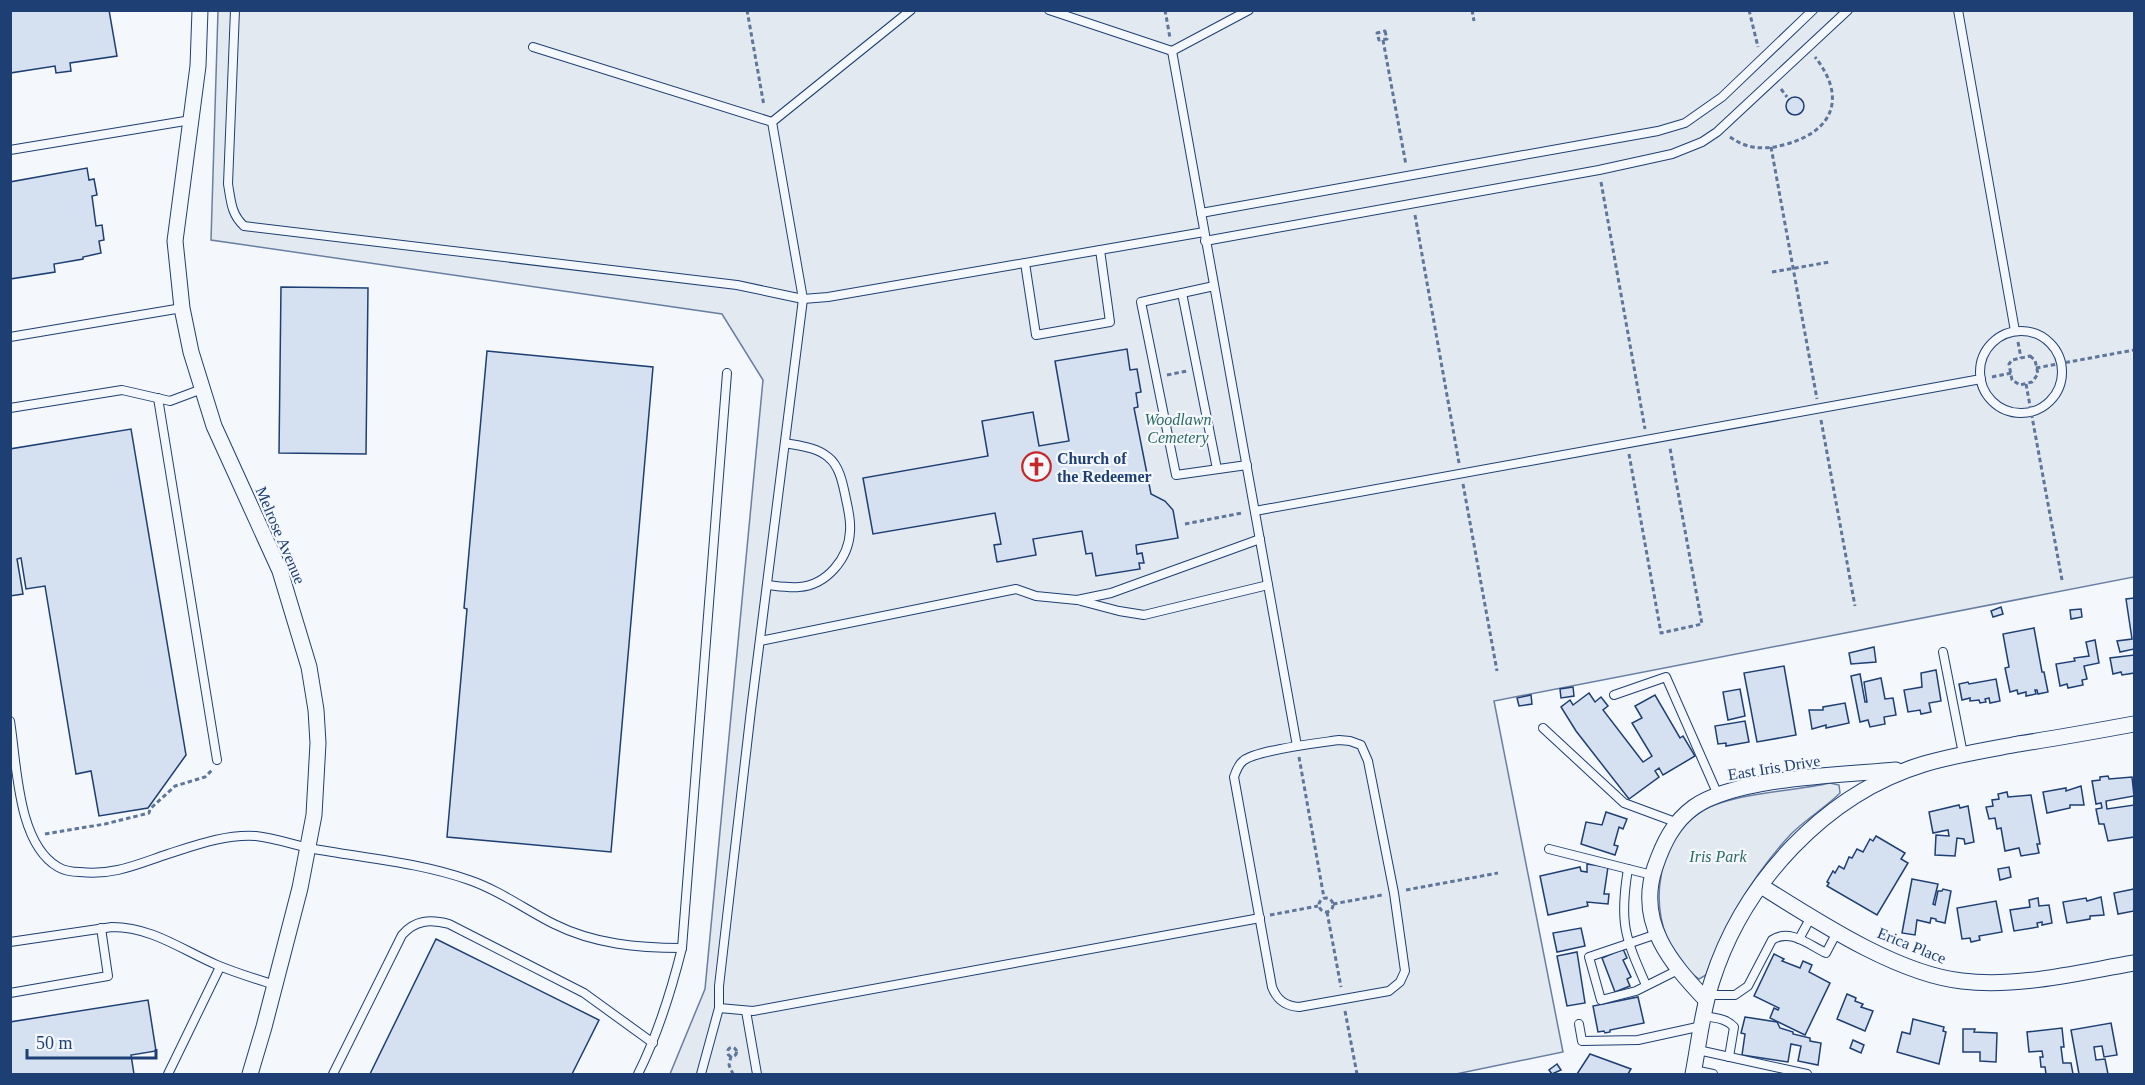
<svg xmlns="http://www.w3.org/2000/svg" width="2145" height="1085" viewBox="0 0 2145 1085" font-family="Georgia,serif">
<style>
.green{fill:#e3e9f0;stroke:#687fa3;stroke-width:1.5}
.building{fill:#d5e0f0;stroke:#1d3f73;stroke-width:1.5}
.lines{fill:none;stroke-linecap:round;stroke-linejoin:round}
.service-casing{stroke:#1d3f73;stroke-width:10}
.minor-casing{stroke:#1d3f73;stroke-width:17}
.path{stroke:#5e769c;stroke-width:3;stroke-dasharray:4.5 3;stroke-linecap:butt}
.service{stroke:#f4f7fb;stroke-width:8}
.minor{stroke:#f4f7fb;stroke-width:15}
.labels{text-anchor:middle;stroke-width:4.5;stroke-linejoin:round;paint-order:stroke}
.park-label{font-size:16px;font-style:italic;fill:#2c6c60;stroke:#f4f7fb}
.poi-label{font-size:16px;font-weight:bold;fill:#1d3f73;stroke:#f4f7fb;text-anchor:start}
.street-label{font-size:16px;fill:#1d3f73;stroke:#f4f7fb}
</style>
<rect width="100%" height="100%" fill="#f4f7fb"/>
<!-- green -->
<g class="green">
<path d="M218 11H2134V577L1494 701 1563 1052 1456 1074H670L705 989 763 380 722 314 211 240Z"/>
<path d="M1830 783 1839 785 1840 793C1825 808 1806 819 1791 834 1753 875 1725 923 1706 975L1699 979C1640 939 1647 829 1717 804 1753 792 1793 791 1830 783Z"/>
</g>
<!-- building -->
<g class="building">
<path d="M10 10H109L117 56 70 63 71 71 56 73 55 66 10 73Z"/>
<circle cx="1795" cy="106" r="9"/>
<path d="M87 168 89 180 94 179 97 195 92 196 96 226 102 225 104 240 99 241 101 253 83 257V259L54 264 55 272 10 279V182Z"/>
<path d="M281 287 368 288 366 454 279 453Z"/>
<path d="M1127 349 1130 370 1137 369 1141 392 1136 393 1138 407 1134 408 1151 494 1165 501 1173 510 1178 538 1136 545 1137 554 1142 553 1144 563H1139L1140 569 1096 576 1092 553 1086 554 1082 531 1033 539 1036 555 997 562 994 545 1001 544 995 513 873 534 863 478 988 456 982 421 1033 412 1039 446 1069 441 1055 361Z"/>
<path d="M487 351 653 367 611 852 447 837 467 609 464 608Z"/>
<path d="M131 429 186 755 148 808 99 816 91 771 76 774 45 586 26 589 21 558 17 559 23 594 10 596V449Z"/>
<path d="M2134 598V649L2120 652 2117 641 2132 639 2126 599Z"/>
<path d="M2001 607 2003 614 1993 617 1991 611Z"/>
<path d="M2081 609 2082 617 2071 619 2070 610Z"/>
<path d="M2034 628 2042 672H2044L2048 692 2038 694 2037 690H2035L2036 694 2026 696V692L2018 694 2017 690 2010 692 2005 668 2009 667 2003 634Z"/>
<path d="M2095 640 2099 663 2084 666 2087 679 2082 680 2083 685 2068 688 2067 684 2060 686 2056 664 2075 661 2074 658 2089 656 2086 642Z"/>
<path d="M1874 647 1876 662 1851 664 1849 653Z"/>
<path d="M2134 655V673L2122 675 2121 672 2113 674 2110 658Z"/>
<path d="M1784 666 1796 735 1757 742 1744 673Z"/>
<path d="M1936 670 1941 701 1929 703 1931 712 1921 714 1920 710 1908 712 1904 690 1922 687 1921 673Z"/>
<path d="M1860 674 1865 702H1867L1864 682 1881 678 1885 699 1893 698 1896 715 1884 717 1885 724 1870 727 1868 720 1860 722 1851 676Z"/>
<path d="M1996 679 2000 701 1990 703 1989 698 1985 699 1986 702 1980 703 1979 700 1970 701V698L1962 700 1959 684 1968 682 1969 684Z"/>
<path d="M1573 687 1574 696 1561 698 1560 689Z"/>
<path d="M1740 689 1745 716 1728 720 1723 692Z"/>
<path d="M1589 693 1595 702 1601 697 1608 706 1603 710 1643 762 1652 756 1632 723 1642 718 1635 706 1655 695 1680 738 1683 736 1695 756 1663 775 1659 768 1655 771 1659 777 1629 799 1576 731 1561 707 1570 700 1573 705Z"/>
<path d="M1531 695 1532 704 1519 706 1517 698Z"/>
<path d="M1845 703 1849 723 1826 728V725L1812 729 1809 710H1823V707Z"/>
<path d="M1745 721 1749 742 1726 746V743L1718 744 1715 726Z"/>
<path d="M2108 776 2109 779 2132 777 2134 796 2106 801 2107 809 2134 805V837L2108 841 2104 824H2099L2096 809 2102 808 2101 803 2096 804 2092 781 2100 780V777Z"/>
<path d="M2081 786 2084 805H2070V808L2047 813 2043 792 2066 788V791Z"/>
<path d="M2007 792 2008 797 2031 795 2040 844H2037L2039 853 2021 856 2019 848 2005 851 2001 828 1997 829 1995 818 1989 819 1986 807 1993 806 1992 800 1999 799 1998 794Z"/>
<path d="M1959 805 1960 808 1968 806 1974 842 1965 844 1964 839 1957 838 1955 856 1935 855 1936 835 1949 836 1948 830 1933 833 1929 812Z"/>
<path d="M1606 812 1627 819 1623 829 1619 827 1614 845 1618 846 1615 855 1581 844 1586 822 1602 825Z"/>
<path d="M1876 836 1905 853 1901 859 1908 863 1877 915 1827 886 1829 883 1827 882 1833 871 1835 873 1839 866 1844 869 1849 857 1852 858 1857 849 1863 852 1870 839 1873 841Z"/>
<path d="M1587 864 1608 867 1604 894H1609L1608 904 1587 902 1588 906 1548 915 1540 876 1580 867 1581 871 1587 872Z"/>
<path d="M2009 867 2011 877 2000 880 1998 869Z"/>
<path d="M1912 879 1938 884 1933 904 1935 905 1938 891H1942L1943 889 1951 891 1945 923 1936 921V919L1931 918 1930 923 1917 920 1915 935 1902 933Z"/>
<path d="M2134 889V911L2118 914 2114 893Z"/>
<path d="M2101 897 2104 915 2090 916V919L2067 923 2063 902 2086 898 2087 901Z"/>
<path d="M2038 898 2039 906 2049 905 2052 923 2042 925V922L2037 923 2038 927 2014 931 2010 910 2030 907 2029 900Z"/>
<path d="M1996 901 2002 932 1979 936 1980 940 1971 942 1970 938 1962 939 1957 908Z"/>
<path d="M1581 928 1585 946 1557 952 1553 933Z"/>
<path d="M436 939 599 1020 572 1074H370Z"/>
<path d="M1623 949 1627 958 1623 960 1631 977 1627 979 1630 986 1615 992 1602 958Z"/>
<path d="M1577 952 1585 1003 1567 1006 1557 956Z"/>
<path d="M1774 954 1784 959 1782 961 1800 968 1803 961 1812 965 1809 972 1830 983 1805 1035 1770 1018 1774 1008 1778 1010 1779 1008 1754 996Z"/>
<path d="M1847 994 1856 998 1855 1001 1863 1004 1861 1007 1873 1011 1865 1031 1837 1019Z"/>
<path d="M1638 997 1644 1023 1610 1030V1032L1605 1033 1604 1031 1598 1032 1593 1006Z"/>
<path d="M148 1000 156 1051 131 1055 134 1074H10V1022Z"/>
<path d="M1745 1017 1777 1022 1780 1028 1793 1032V1034L1810 1038V1041L1821 1043 1818 1065 1798 1061 1801 1046 1791 1044 1788 1062 1742 1055 1745 1034 1741 1033Z"/>
<path d="M1913 1019 1944 1027 1943 1031 1946 1032 1939 1064 1897 1052 1902 1032 1910 1034Z"/>
<path d="M2111 1023 2117 1055 2104 1057 2102 1046 2094 1047 2096 1060 2105 1059 2108 1074H2079L2071 1030Z"/>
<path d="M2062 1028 2064 1047H2061L2063 1063H2071L2073 1074H2046L2045 1067H2041L2040 1057H2043L2042 1051 2029 1052 2027 1032Z"/>
<path d="M1963 1029H1975L1974 1032 1997 1033 1996 1062 1980 1061V1052H1963Z"/>
<path d="M1853 1040 1864 1045 1861 1053 1850 1048Z"/>
<path d="M1590 1054 1631 1069 1628 1074H1577Z"/>
<path d="M1557 1064 1561 1070 1552 1074 1549 1070Z"/>
</g>
<g class="lines">
<defs>
<g id="service">
<path d="M235 10 228 184C231 201 231 214 244 226L737 285 803 299 828 297 1204 232"/>
<path d="M1049 10 1172 51"/>
<path d="M1249 10 1172 51 1297 746"/>
<path d="M1958 10 2015 331"/>
<path d="M533 47 772 122 803 299 751 710 719 986V1008L701 1074"/>
<path d="M772 122 911 10"/>
<path d="M10 150 191 120"/>
<path d="M1201 213 1658 131 1685 123 1722 97 1813 10"/>
<path d="M1205 241 1599 170 1672 154 1702 142 1717 132 1848 10"/>
<path d="M1025 263 1036 335 1110 322 1100 250"/>
<path d="M1214 286 1141 302 1176 475 1247 465"/>
<path d="M1182 293 1217 469"/>
<circle cx="2021" cy="372" r="41"/>
<path d="M10 337 182 308"/>
<path d="M158 398 217 760"/>
<path d="M10 408 122 390 170 401 202 389"/>
<path d="M1255 511 1981 379"/>
<path d="M767 585C777 586 789 588 799 587 827 585 849 558 850 531 851 520 848 509 846 499 843 485 840 466 828 457 816 447 800 446 785 443"/>
<path d="M1081 601 1119 611 1144 615 1268 585"/>
<path d="M760 641 1016 589 1036 596 1077 600 1111 593 1260 539"/>
<path d="M1943 652 1963 754"/>
<path d="M1614 695 1666 677 1718 795"/>
<path d="M10 721C17 764 17 843 58 867 65 871 72 872 80 872 113 876 138 864 168 854 196 845 226 834 256 836 274 838 291 844 309 848 362 858 418 862 469 880 499 890 526 910 554 924 594 944 638 948 682 948L727 373"/>
<path d="M1543 728 1624 803 1678 823"/>
<path d="M1339 740 1350 741 1361 745 1368 761 1394 893 1405 971 1400 982 1389 991 1299 1007C1285 1006 1277 1000 1272 987L1234 777C1236 771 1238 765 1243 761 1256 750 1319 743 1339 740Z"/>
<path d="M1549 849 1652 875"/>
<path d="M1628 869C1619 923 1625 937 1646 985"/>
<path d="M1657 934 1589 957 1601 1000 1636 991 1678 970"/>
<path d="M1799 939 1811 917"/>
<path d="M10 942 112 927C152 927 182 950 217 965 236 973 256 979 275 985"/>
<path d="M10 993 108 976 101 928"/>
<path d="M1708 995H1735L1748 986 1772 940C1790 928 1809 945 1826 953L1837 932"/>
<path d="M719 1008 753 1011 1260 918"/>
<path d="M746 1011 757 1074"/>
<path d="M1704 1016C1715 1018 1726 1018 1734 1027L1729 1057"/>
<path d="M1579 1024 1582 1041 1638 1040 1702 1026"/>
<path d="M1698 1050 1807 1074"/>
<path d="M1694 1070 1713 1074"/>
<path d="M168 1074 220 967"/>
<path d="M333 1074 402 935C415 920 430 919 449 924L584 993 653 1043"/>
<path d="M638 1074C658 1034 671 992 682 948"/>
</g>
<g id="minor">
<path d="M200 10 198 66 175 241 182 308 191 352 214 426 280 571 309 667 316 710 318 743 314 815 300 888 264 1027 250 1074"/>
<path d="M1761 886C1817 921 1897 974 1962 981 2018 988 2080 972 2134 963"/>
<path d="M1706 1000C1671 963 1636 923 1655 867 1663 844 1673 822 1694 807 1737 777 1843 775 1896 770"/>
<path d="M1693 1074C1699 1043 1702 1011 1712 981 1743 883 1825 794 1924 764 1954 755 1986 750 2018 744 2057 738 2096 731 2134 724"/>
</g>
</defs>
<!-- service casing -->
<use href="#service" class="service-casing"/>
<!-- minor casing -->
<use href="#minor" class="minor-casing"/>
<!-- path -->
<g class="path">
<path d="M747 10 764 106"/>
<path d="M1165 10 1170 38"/>
<path d="M1472 10 1474 21"/>
<path d="M1749 10 1758 47"/>
<path d="M1385 31 1387 39 1379 40 1377 33Z"/>
<path d="M1383 40 1406 165"/>
<path d="M1781 89 1787 97"/>
<path d="M1730 137C1748 150 1766 150 1787 144 1835 130 1846 96 1815 57"/>
<path d="M1771 147 1817 399"/>
<path d="M1601 182 1645 429"/>
<path d="M1415 215 1459 463"/>
<path d="M1772 272 1830 262"/>
<path d="M2018 342 2021 358"/>
<path d="M2030 356 2035 360 2038 374 2032 382 2020 385 2012 380 2009 364 2012 360Z"/>
<path d="M2036 368 2134 350"/>
<path d="M1167 375 1187 371"/>
<path d="M1992 377 2011 373"/>
<path d="M2026 384 2062 580"/>
<path d="M1821 420 1855 606"/>
<path d="M1629 454 1661 633 1702 624 1670 448"/>
<path d="M1463 484 1497 671"/>
<path d="M1185 524 1242 513"/>
<path d="M1299 757 1324 898"/>
<path d="M45 834 105 824 149 813 150 809 175 786 205 777 212 770"/>
<path d="M1406 890 1498 873"/>
<circle cx="1326" cy="905" r="7"/>
<path d="M1333 904 1382 895"/>
<path d="M1327 912 1341 987"/>
<path d="M1270 915 1318 906"/>
<path d="M1345 1011 1357 1074"/>
<circle cx="732" cy="1052" r="4.5"/>
<path d="M731 1056 729 1065 733 1074"/>
</g>
<!-- service -->
<use href="#service" class="service"/>
<!-- minor -->
<use href="#minor" class="minor"/>
</g>
<!-- icons -->
<defs>
<symbol id="church-ring" viewBox="-11 -11 22 22"><circle r="9.5" fill="#f4f7fb" stroke="#c62828" stroke-width="1.5"/><path d="M-1.2-6h2.4v3.5h3.3v2.4h-3.3V6h-2.4V-.1h-3.3v-2.4h3.3Z" fill="#c62828"/></symbol>
</defs>
<g fill-rule="evenodd">
<use href="#church-ring" x="1020" y="450" width="33" height="33"/>
</g>
<g class="labels">
<!-- park labels -->
<g class="park-label">
<text x="1178" y="425">Woodlawn<tspan x="1178" dy="18">Cemetery</tspan></text>
<text x="1718" y="862">Iris Park</text>
</g>
<!-- poi labels -->
<g class="poi-label">
<text x="1057" y="464">Church of<tspan x="1057" dy="18">the Redeemer</tspan></text>
</g>
<!-- street labels -->
<g class="street-label">
<text transform="translate(281 535) rotate(67)" y="6">Melrose Avenue</text>
<text transform="translate(1774 767) rotate(-9)" y="6">East Iris Drive</text>
<text transform="translate(1912 945) rotate(22)" y="6">Erica Place</text>
</g>
</g>
<!-- border -->
<rect width="2145" height="1085" fill="none" stroke="#1d3f73" stroke-width="24"/>
<!-- scale -->
<path d="M27 1049v9h129v-9" fill="none" stroke="#1d3f73" stroke-width="3"/>
<text x="36" y="1049" font-size="18" fill="#1d3f73" stroke="#f4f7fb" stroke-width="4.5" paint-order="stroke">50 m</text>
</svg>
